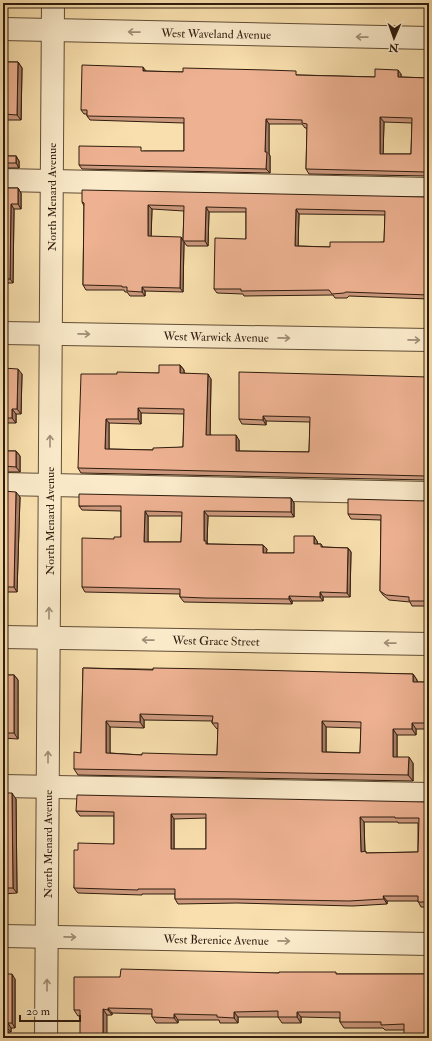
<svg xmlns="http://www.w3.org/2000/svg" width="432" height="1041" viewBox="0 0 432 1041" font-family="'IM FELL Double Pica',serif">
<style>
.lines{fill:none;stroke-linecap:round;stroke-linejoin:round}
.minor-casing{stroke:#614d36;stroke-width:24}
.minor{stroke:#faeaca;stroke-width:22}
.wall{fill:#cd997e;stroke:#2f1c0e;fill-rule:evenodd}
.shaded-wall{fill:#a77d66;stroke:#2f1c0e}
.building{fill:#eeb292;stroke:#2f1c0e;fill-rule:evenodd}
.oneway{stroke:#9f8d75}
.labels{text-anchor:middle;stroke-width:4;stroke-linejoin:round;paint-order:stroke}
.street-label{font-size:12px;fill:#2f1c0e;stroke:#faeaca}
</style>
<rect width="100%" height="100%" fill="#f8dfad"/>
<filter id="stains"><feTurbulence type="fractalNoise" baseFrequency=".005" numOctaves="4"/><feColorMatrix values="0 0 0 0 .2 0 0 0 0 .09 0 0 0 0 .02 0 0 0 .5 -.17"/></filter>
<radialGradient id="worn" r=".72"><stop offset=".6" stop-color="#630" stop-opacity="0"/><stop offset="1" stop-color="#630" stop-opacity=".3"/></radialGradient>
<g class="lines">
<defs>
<g id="minor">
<path d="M3 29 429 38"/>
<path d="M3 180 429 189"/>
<path d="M3 333 429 340"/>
<path d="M3 484 429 493"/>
<path d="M3 637 429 644"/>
<path d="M3 786 429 794"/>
<path d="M3 936 429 944"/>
<path d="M46 1038 53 3"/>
</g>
</defs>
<!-- minor casing -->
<use href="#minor" class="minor-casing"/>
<!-- minor -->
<use href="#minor" class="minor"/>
</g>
<!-- wall -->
<g class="wall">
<path d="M3 62H18L22 68 21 120H3Z"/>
<path d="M146 71 375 77 401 74V77L429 78V176L309 174 306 169 307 128H305L302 124H269V154L270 156V173L82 169 79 165 144 151H184V123L90 120 87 116V114H84L81 110ZM384 122 412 123 411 154H383Z"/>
<path d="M3 156H16L19 161V168H3Z"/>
<path d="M3 188H18L21 193V209H14L13 283H8L3 291Z"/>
<path d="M429 196V299L349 296 347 298H335L333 295 244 296 243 294 217 293 214 289 246 239V212H209L208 246H187L184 242 183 292 145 291V296H130L127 292H125L124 290H86L83 285 84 206 82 202 426 197ZM152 209 184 211 183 240 151 237ZM299 214 385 215 384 242 330 247 298 246Z"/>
<path d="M180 365 184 370V373L211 379 210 435 239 440V451L309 452 310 422 266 421V425L242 424 239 419 429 377V480L81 473 78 468 117 374 159 373ZM141 413 184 414 183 447 153 450 109 449V423L141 424Z"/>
<path d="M3 368 22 374 21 414H16V423H3Z"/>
<path d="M3 451H16L20 456V472H3Z"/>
<path d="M3 491 20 497 17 592H3Z"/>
<path d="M291 498 294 503V517L208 516 207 542 208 544 263 545 267 549 266 553H294L317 541 318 544H321L323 547 348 548 351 552 350 597H323V601H292V604L184 602 180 597V594L85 592 82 587 114 539 121 537V511L82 510 79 506ZM148 516H182L181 542H148Z"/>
<path d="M429 500V606H412L410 602 389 600 383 595 380 591 381 520 351 519 348 514Z"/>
<path d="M83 668 413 674 417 680V682H429V729H416V735H397V757L413 763V781L78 775 74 769 81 753ZM144 720 212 721V723L217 729H218L217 755H142L110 753V727L144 728ZM326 727 361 728 360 753 326 752Z"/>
<path d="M3 675H14L18 680V739L3 738Z"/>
<path d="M3 793 16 799 17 893 3 894Z"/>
<path d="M429 801V907H421L418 901H387V904L353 906 237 903 178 904 175 899V894H142V895L78 893 74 888 78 850 114 844V816H80L76 811 425 802ZM206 818V849H174V819ZM364 822H398V823H418V852L367 853 365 852Z"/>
<path d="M279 973 337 974H429L404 1030H385L383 1028H344L340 1022V1018L301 1017V1023H282L278 1017H238V1023H220L219 1020H178V1023H156L152 1017V1014L112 1013V1015L78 1016 74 1010 120 977Z"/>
<path d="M3 974 15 979V1028H11V1032H8V1038H3Z"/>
</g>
<!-- shaded-wall -->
<g class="shaded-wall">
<path d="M18 62 22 68 21 120 17 115Z"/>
<path d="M143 67 146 71H143Z"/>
<path d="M398 70 401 74V82L398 77Z"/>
<path d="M380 117 384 122 383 158 380 154Z"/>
<path d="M266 119 269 124V154L270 156V173L266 169 265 152Z"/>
<path d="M16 156 19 161V168L16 163Z"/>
<path d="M18 188 21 193V209L18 204Z"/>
<path d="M11 204 14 209 13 283 10 279Z"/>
<path d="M148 205 152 209 151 241 148 236Z"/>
<path d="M206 207 209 212 208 246 205 241Z"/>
<path d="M296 209 299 214 298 250 295 246Z"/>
<path d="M181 237 184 242 183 292 180 288Z"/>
<path d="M5 279 8 283 3 291V282Z"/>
<path d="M142 287 145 291V296L142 292Z"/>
<path d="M180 365 184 370V378L180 373Z"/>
<path d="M18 369 22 374 21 414 17 409Z"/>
<path d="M208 374 211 379 210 440 206 435Z"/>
<path d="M138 408 141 413V424L138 419Z"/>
<path d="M12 409 16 414V423L12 418Z"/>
<path d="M263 416 266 421V425L263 420Z"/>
<path d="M106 419 109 423V454L105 449Z"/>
<path d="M236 435 239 440V456L236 451Z"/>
<path d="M16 451 20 456V472L16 467Z"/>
<path d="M16 492 20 497 17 592 14 587Z"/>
<path d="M291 498 294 503V517L291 512Z"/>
<path d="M145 511 148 516V546L144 542Z"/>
<path d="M204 511 208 516 207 543 209 545V548L204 541Z"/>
<path d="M314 536 317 541 318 548 314 544Z"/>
<path d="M263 545 267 549 266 557 263 553Z"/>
<path d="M348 548 351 552 350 597 347 593Z"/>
<path d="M320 592 323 597V601L320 597Z"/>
<path d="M289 596 292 601V604L289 599Z"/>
<path d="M413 674 417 680V688L413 682Z"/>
<path d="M14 675 18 680V739L14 733Z"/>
<path d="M140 714 144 720V728L140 722Z"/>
<path d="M106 721 110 727V759L106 753Z"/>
<path d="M322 721 326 727V758L322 752Z"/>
<path d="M412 723 416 729V735L412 729Z"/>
<path d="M393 729 397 735V763L393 757Z"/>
<path d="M409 757 413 763V781L408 775Z"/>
<path d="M12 793 16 799 17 893 13 888Z"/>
<path d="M171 814 174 819V853L171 849Z"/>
<path d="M360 817 364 822 365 856 361 852Z"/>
<path d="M383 896 387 901V904L384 899Z"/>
<path d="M12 974 15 979V1028L12 1023Z"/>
<path d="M108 1008 112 1013V1015L108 1010Z"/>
<path d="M103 1009 107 1015V1038H103Z"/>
<path d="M234 1012 238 1017V1023L234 1018Z"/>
<path d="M297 1012 301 1017V1023L297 1017Z"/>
<path d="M174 1014 178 1020V1023L174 1018Z"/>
<path d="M8 1023 11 1028V1032L7 1028Z"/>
<path d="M5 1028 8 1032V1038H5Z"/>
</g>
<!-- building -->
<g class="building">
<path d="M3 62H18L17 115 3 114Z"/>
<path d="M82 65 143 67V71L183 72V68L267 70 296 71V75L375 77V69L398 70V77L429 78V173L426 172 306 169 307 124 302 123V120L266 119 265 152H267L266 169 79 165V146L141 147V151H184V118L87 116V110H81ZM380 117 412 118 411 154H380Z"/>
<rect x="3" y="156" width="13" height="7"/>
<path d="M3 188H18V204H11L10 279H5L3 282Z"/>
<path d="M82 190 426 197 429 196V295L346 292 344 293 332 294 329 290 241 291V289H214L215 238 246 239V208L206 207 205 241H183L184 206 148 205V236L181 237 180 288 142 287V292L127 291V287H122V286L83 285 84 203 82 202ZM296 209 385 211 384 242H330V247L295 246Z"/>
<path d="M159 365H180V373L208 374 206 435H236V451L309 452 310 417 263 416V420L239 419V372L429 377V476H426L78 468 81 374H117V372L159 373ZM138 408 184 409 183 447 153 448V450L105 449 106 419H138Z"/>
<path d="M3 368 18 369 17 409H12V418H3Z"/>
<path d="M3 451H16V467L3 466Z"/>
<path d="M3 491 16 492 14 587H3Z"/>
<path d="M79 494 291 498V512L204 511V541H206V544L263 545V553H294V536H314V544H321V547L348 548 347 593 320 592V597L289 596V599L205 598 180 597V589L82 587V538L114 539V537H121V506H79ZM145 511 182 512 181 542H144Z"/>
<path d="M348 499 426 501 429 500V601H409V597L386 595 380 591 381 515 348 514Z"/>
<path d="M83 668 153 670V668L213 669 413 674V682H429V723H412V729H393V757H409L408 775 74 769V752L81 753ZM140 714 213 716 212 723H218L217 755 142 753V755L106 753V721L140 722ZM322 721 361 722 360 753 322 752Z"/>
<rect x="3" y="675" width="11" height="58"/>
<path d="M3 793H12L13 888H3Z"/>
<path d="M77 795 425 802 429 801V902H418V896H383L384 899 349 901 233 899H175V889H138V890L74 888V850H78V843L114 844V812L76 811ZM171 814H206V849H171ZM360 817H395V818H419L418 852 366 853V851L361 852Z"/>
<path d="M121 969 279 973V972H336V974H429V1038H404V1024L381 1025V1022H340V1012H297V1017H278V1011L234 1012V1018L217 1017V1015L174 1014V1018L152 1017V1009L108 1008V1010L103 1009V1038H80V1010H74V977H120Z"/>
<path d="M3 974H12V1023H8L7 1028H5V1038H3Z"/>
</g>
<!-- one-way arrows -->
<defs><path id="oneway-shaft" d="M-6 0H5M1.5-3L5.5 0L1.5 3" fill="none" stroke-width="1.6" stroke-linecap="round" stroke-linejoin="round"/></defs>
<g class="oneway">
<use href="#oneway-shaft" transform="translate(134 32) rotate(-179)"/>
<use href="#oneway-shaft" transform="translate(362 37) rotate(-179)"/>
<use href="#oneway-shaft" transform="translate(84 334) rotate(1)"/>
<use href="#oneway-shaft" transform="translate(284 338) rotate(1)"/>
<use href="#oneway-shaft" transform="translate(414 340) rotate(1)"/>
<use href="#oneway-shaft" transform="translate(50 441) rotate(-90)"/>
<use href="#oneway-shaft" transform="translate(49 613) rotate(-90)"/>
<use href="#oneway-shaft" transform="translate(148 640) rotate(-179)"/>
<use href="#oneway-shaft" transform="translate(390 643) rotate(-179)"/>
<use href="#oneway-shaft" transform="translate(48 757) rotate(-90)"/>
<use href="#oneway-shaft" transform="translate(70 937) rotate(1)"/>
<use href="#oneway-shaft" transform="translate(284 941) rotate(1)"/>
<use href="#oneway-shaft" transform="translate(47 985) rotate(-90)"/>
</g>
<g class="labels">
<!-- street labels -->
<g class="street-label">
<text transform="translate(216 34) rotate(1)" y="4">West Waveland Avenue</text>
<text transform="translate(52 197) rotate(-90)" y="4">North Menard Avenue</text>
<text transform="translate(216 337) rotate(1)" y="4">West Warwick Avenue</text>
<text transform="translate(50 521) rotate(-90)" y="4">North Menard Avenue</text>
<text transform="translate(216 641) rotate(1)" y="4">West Grace Street</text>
<text transform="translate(48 844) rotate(-90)" y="4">North Menard Avenue</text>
<text transform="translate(216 940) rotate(1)" y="4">West Berenice Avenue</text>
</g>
</g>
<!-- margin -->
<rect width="432" height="1041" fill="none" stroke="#f8dfad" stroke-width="16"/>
<rect x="4" y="4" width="424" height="1033" fill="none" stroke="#2f1c0e" stroke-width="2"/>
<rect x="8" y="8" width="416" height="1025" fill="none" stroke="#2f1c0e"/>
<!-- north arrow -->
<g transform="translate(394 38) rotate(182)" stroke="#faeaca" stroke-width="3" paint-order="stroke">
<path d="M0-3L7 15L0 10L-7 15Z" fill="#2f1c0e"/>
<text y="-6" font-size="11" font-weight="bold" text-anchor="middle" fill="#2f1c0e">N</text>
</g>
<!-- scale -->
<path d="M20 1015v6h60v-6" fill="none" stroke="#2f1c0e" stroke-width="2"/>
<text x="26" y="1015" font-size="12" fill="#2f1c0e" stroke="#faeaca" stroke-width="3" paint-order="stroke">20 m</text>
<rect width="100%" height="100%" filter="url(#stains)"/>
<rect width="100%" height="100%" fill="url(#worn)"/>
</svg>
